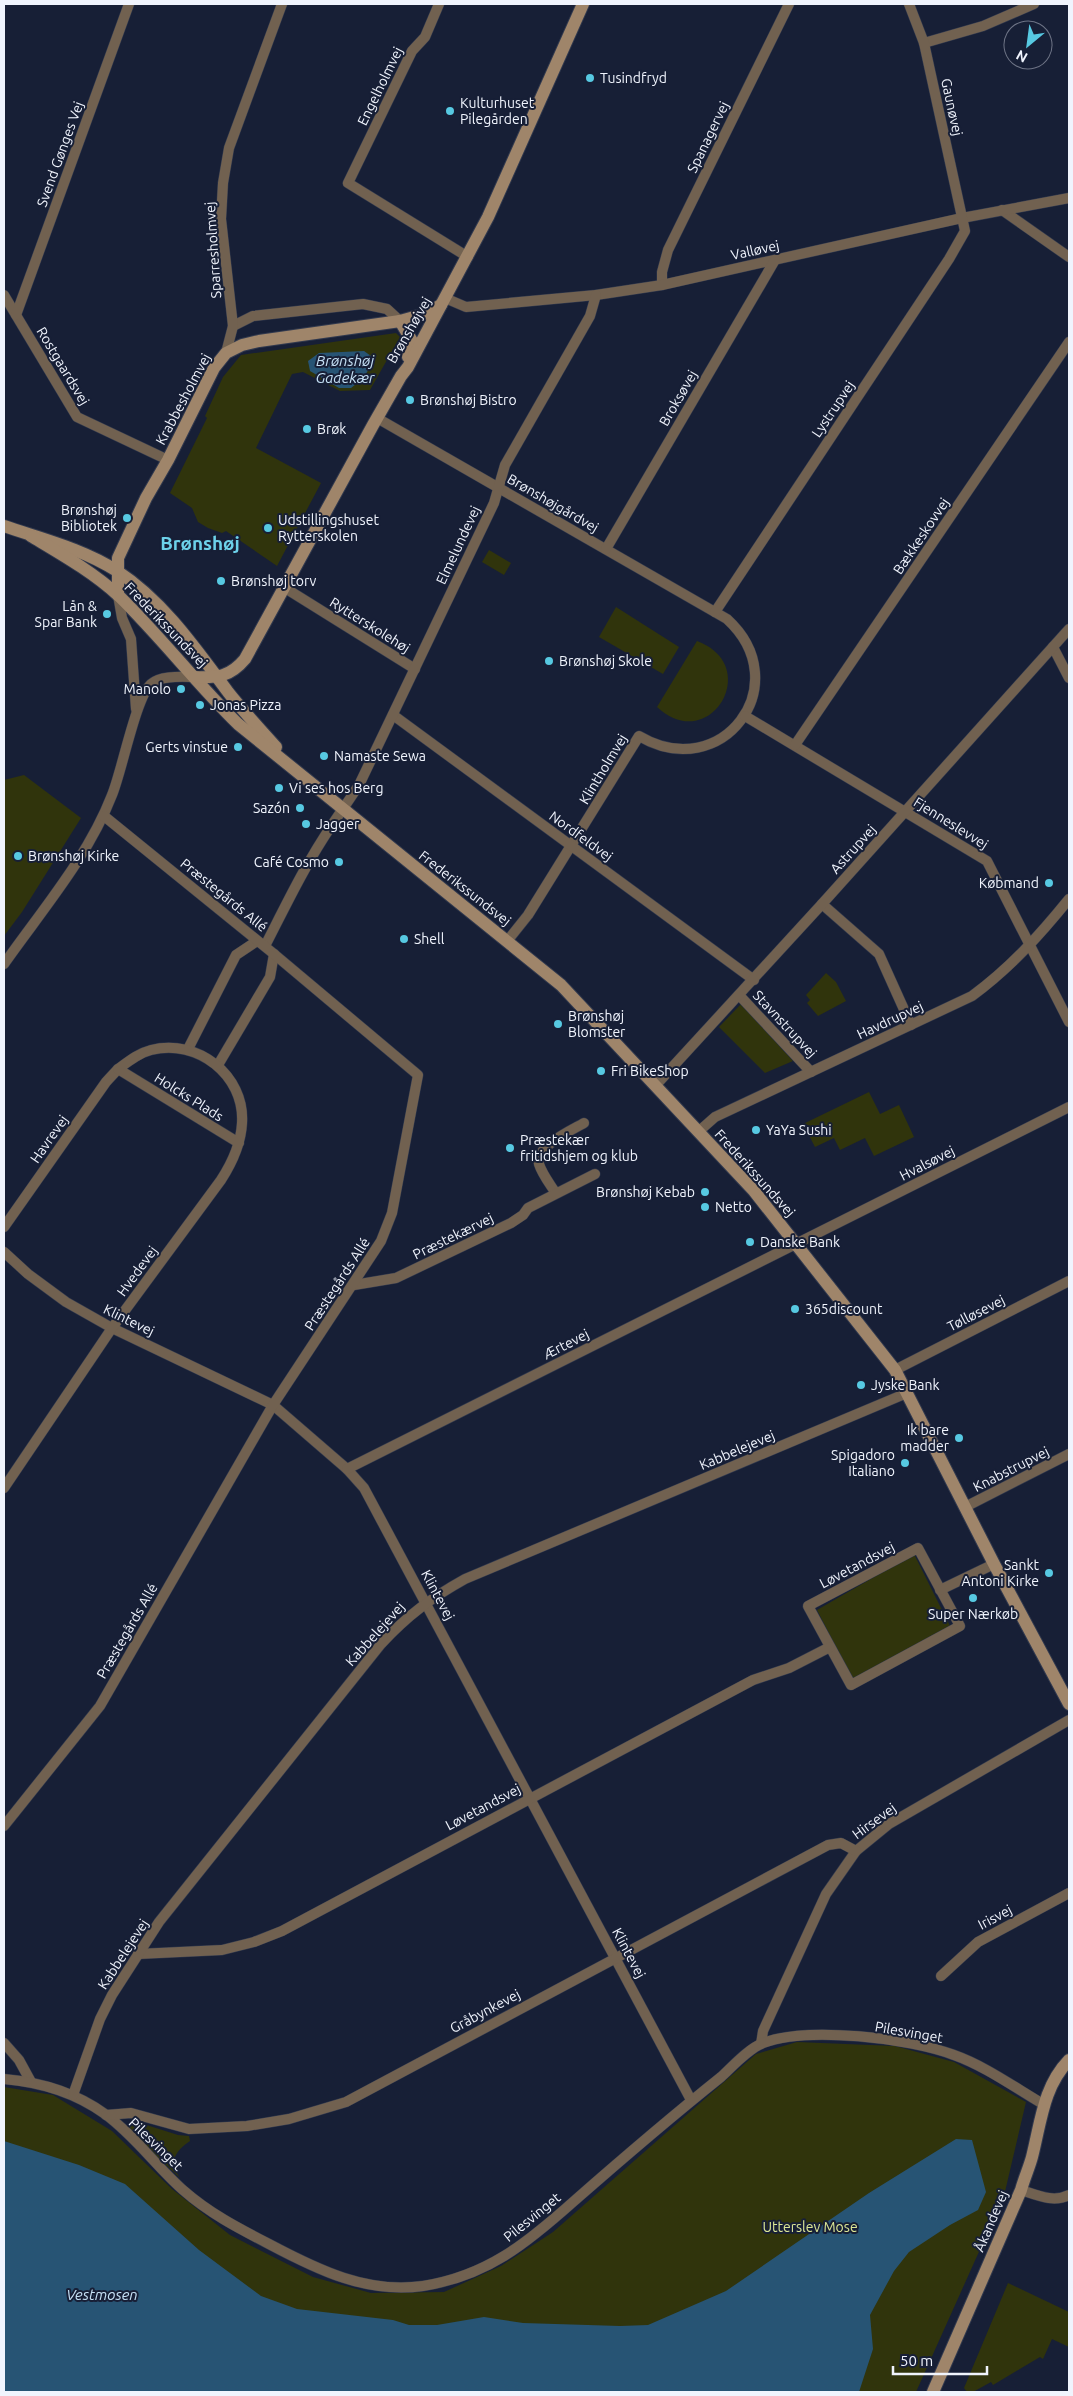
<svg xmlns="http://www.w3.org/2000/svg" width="1073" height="2396" viewBox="0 0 1073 2396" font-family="Ubuntu,sans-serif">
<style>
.green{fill:#30340c}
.water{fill:#275474}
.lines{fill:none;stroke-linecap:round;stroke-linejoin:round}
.street-casing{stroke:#31394e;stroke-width:11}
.secondary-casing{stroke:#31394e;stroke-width:14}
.street{stroke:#716150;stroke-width:10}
.secondary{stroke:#9f856a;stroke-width:12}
.poi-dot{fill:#57c9e2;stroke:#171f36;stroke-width:2}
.labels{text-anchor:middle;stroke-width:4;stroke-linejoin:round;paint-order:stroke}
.poi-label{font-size:14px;fill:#f0f4fd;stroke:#171f36;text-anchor:start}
.street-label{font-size:14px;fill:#f0f4fd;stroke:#171f36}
.park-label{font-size:14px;fill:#dce796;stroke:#171f36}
.water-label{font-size:15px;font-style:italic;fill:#c5e0f5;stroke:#171f36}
.district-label{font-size:19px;font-weight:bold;fill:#6dd2ea;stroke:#171f36}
</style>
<rect width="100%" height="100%" fill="#171f36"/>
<!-- green -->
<g class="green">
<path d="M396 333 400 337 370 390 340 391 303 372 292 374 256 448 321 483 277 566 226 531 222 533 208 528 198 522 192 508 170 493 207 418 205 416 223 377 241 355Z"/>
<path d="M489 550 511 563 504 575 482 562Z"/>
<path d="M616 607 679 647 663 674 599 637Z"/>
<path d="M697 641C764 666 709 756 657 707Z"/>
<path d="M24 775 81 818 22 912 4 936V780Z"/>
<path d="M826 973 836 982 846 1001 818 1016 807 1003 810 1000 806 995Z"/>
<path d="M741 1004 793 1061 765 1073 719 1027Z"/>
<path d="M869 1092 880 1114 899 1105 914 1137 874 1156 865 1138 840 1150 834 1138 815 1147 803 1124Z"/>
<path d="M914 1554 951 1628 852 1679 817 1610Z"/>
<path d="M797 2042 895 2046 954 2062 1026 2102 1004 2196 916 2392H4V2087L53 2095 112 2131 172 2189 230 2235 313 2277 371 2293 444 2292 501 2266 553 2232 756 2054Z"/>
<path d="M134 2121 178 2135 189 2136 190 2141C180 2148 175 2153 172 2166L180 2178 128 2130V2124Z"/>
<path d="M1008 2283 1069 2312V2347L1052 2339 1043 2359 1040 2357 993 2385 991 2382 973 2392H967L964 2388Z"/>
</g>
<!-- water -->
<g class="water">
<path d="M364 351 371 356C373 370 361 380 351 388H339L310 371 308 361 319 353Z"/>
<path d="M956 2139 972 2140 986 2192 978 2210 950 2225 909 2252 894 2271 870 2315 873 2349 859 2392H4V2141L79 2165 125 2184 199 2250 261 2296 297 2309 393 2320 409 2325H437L484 2317 523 2323 620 2326 648 2325 726 2291 869 2193Z"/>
</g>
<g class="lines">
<defs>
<g id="street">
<path d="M439 4 425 37 412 51 348 183 468 257"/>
<path d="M924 43 983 26 1034 4"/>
<path d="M1002 210 1069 257"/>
<path d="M662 285V272L668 250 789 4"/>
<path d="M4 295 77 417 168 460"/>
<path d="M445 298 466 307 596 295 662 285 962 218 1069 198"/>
<path d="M16 315 129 4"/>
<path d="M233 326 253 316 363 304 387 309 400 321"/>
<path d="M226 353 233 326 221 219 223 183 229 148 282 4"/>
<path d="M377 418 727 619C798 684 722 785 639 736L528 915 508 940"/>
<path d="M606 549 775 260"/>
<path d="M285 588 415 669"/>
<path d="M118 595 122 618 131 639 136 709"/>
<path d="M715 612 949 259 965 231 924 43 909 4"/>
<path d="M1053 647 1069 678"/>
<path d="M393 715 754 980"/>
<path d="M745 716 987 861 1069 1022"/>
<path d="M795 745 1069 342"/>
<path d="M822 904 879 954 911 1025"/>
<path d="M265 946C286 905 306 863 332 825 341 811 351 798 360 783L494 503 505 465 590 316 596 295"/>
<path d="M4 964C42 910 88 857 112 795 122 771 136 697 151 684 161 675 183 677 195 677"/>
<path d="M739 995 811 1072"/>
<path d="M188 1049 236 955 257 941"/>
<path d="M218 1065 270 977 274 954"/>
<path d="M655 1086 822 904 1069 629"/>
<path d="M698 1132 715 1117 972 996C1010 968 1039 936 1069 899"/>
<path d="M555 1192C550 1184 542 1174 539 1164 534 1147 572 1130 584 1123"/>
<path d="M4 1227 106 1082 118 1069"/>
<path d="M4 1252 28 1274 66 1302 112 1328 273 1405 347 1469 364 1488 691 2100"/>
<path d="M354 1285 396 1278 511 1223 523 1215 528 1208 595 1174"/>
<path d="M895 1370 1069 1281"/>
<path d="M347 1469 1069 1107"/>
<path d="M4 1488 112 1328 221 1180C232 1163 241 1143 242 1123 245 1075 197 1038 151 1050 139 1053 129 1061 118 1069L239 1143"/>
<path d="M965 1507 1069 1454"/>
<path d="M918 1548 960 1626 851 1685 808 1606Z"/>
<path d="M940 1590 994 1564"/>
<path d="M4 1826 100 1706 273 1405 381 1241 392 1213 418 1075 274 954 104 816"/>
<path d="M138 1954 222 1950 254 1942 282 1931 753 1680 789 1668 830 1647"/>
<path d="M941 1976 978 1942 1069 1893"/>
<path d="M4 2043 19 2060 31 2082"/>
<path d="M761 2044 763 2031 826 1894 856 1851 889 1824 1069 1720"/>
<path d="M4 2079C39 2082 76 2093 105 2114 134 2135 156 2166 183 2190 209 2213 238 2228 269 2244 318 2270 367 2294 423 2286 487 2276 527 2243 573 2202 622 2159 671 2117 721 2077 733 2066 748 2049 763 2043 807 2026 910 2038 954 2055 985 2066 1014 2087 1043 2104"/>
<path d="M73 2095 100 2019 112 1995 159 1922 381 1644C408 1615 431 1598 465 1579L907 1393"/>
<path d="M106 2115 131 2113 189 2129 247 2126 289 2119 346 2102 828 1845 841 1843 856 1851"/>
<path d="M1021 2190C1037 2195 1053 2203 1069 2195"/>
</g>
<g id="secondary">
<path d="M400 321 412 341 408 357"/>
<path d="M4 526C42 539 83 549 117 571 163 601 196 649 228 692 243 711 260 729 276 747"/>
<path d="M31 536C61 554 93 572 119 596 161 637 197 684 238 724L561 985 754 1191 895 1370 994 1564 1069 1704"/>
<path d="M118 595V558L146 498 168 460 214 368 226 353 242 345 259 341 400 321 425 314 441 305"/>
<path d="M195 677C217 678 230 677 245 659L373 425 401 376 408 367 488 217 583 4"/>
<path d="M933 2392 1021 2190C1024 2179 1029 2168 1032 2157 1041 2122 1043 2087 1069 2060"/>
</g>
</defs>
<!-- street casing -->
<use href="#street" class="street-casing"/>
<!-- secondary casing -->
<use href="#secondary" class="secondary-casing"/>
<!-- street -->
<use href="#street" class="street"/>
<!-- secondary -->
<use href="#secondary" class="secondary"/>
</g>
<!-- markers -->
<g class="poi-dot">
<circle cx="590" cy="78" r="5"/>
<circle cx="450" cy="111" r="5"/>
<circle cx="410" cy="400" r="5"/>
<circle cx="307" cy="429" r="5"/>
<circle cx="127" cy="518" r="5"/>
<circle cx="268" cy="528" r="5"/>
<circle cx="221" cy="581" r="5"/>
<circle cx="107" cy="614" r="5"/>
<circle cx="549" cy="661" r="5"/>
<circle cx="181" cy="689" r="5"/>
<circle cx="200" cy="705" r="5"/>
<circle cx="238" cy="747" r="5"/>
<circle cx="324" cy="756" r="5"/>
<circle cx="279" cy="788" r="5"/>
<circle cx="300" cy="808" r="5"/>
<circle cx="306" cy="824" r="5"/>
<circle cx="18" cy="856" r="5"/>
<circle cx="339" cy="862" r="5"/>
<circle cx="1049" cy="883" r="5"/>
<circle cx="404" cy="939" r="5"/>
<circle cx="558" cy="1024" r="5"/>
<circle cx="601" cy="1071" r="5"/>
<circle cx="756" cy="1130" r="5"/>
<circle cx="510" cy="1148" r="5"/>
<circle cx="705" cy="1192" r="5"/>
<circle cx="705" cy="1207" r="5"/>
<circle cx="750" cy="1242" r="5"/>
<circle cx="795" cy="1309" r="5"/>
<circle cx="861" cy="1385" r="5"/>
<circle cx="959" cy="1438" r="5"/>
<circle cx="905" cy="1463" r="5"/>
<circle cx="1049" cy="1573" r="5"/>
<circle cx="973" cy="1598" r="5"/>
</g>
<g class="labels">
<!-- poi labels -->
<g class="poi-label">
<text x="600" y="83">Tusindfryd</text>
<text x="460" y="108">Kulturhuset<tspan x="460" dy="16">Pilegården</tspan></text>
<text x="420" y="405">Brønshøj Bistro</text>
<text x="317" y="434">Brøk</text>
<text x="117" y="515" text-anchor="end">Brønshøj<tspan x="117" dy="16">Bibliotek</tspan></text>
<text x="278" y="525">Udstillingshuset<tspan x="278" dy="16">Rytterskolen</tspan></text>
<text x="231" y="586">Brønshøj torv</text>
<text x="97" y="611" text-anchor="end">Lån &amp;<tspan x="97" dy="16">Spar Bank</tspan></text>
<text x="559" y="666">Brønshøj Skole</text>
<text x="171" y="694" text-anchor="end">Manolo</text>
<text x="210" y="710">Jonas Pizza</text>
<text x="228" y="752" text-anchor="end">Gerts vinstue</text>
<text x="334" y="761">Namaste Sewa</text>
<text x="289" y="793">Vi ses hos Berg</text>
<text x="290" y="813" text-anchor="end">Sazón</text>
<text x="316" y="829">Jagger</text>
<text x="28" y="861">Brønshøj Kirke</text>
<text x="329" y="867" text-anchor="end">Café Cosmo</text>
<text x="1039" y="888" text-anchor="end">Købmand</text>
<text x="414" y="944">Shell</text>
<text x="568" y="1021">Brønshøj<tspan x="568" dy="16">Blomster</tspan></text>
<text x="611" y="1076">Fri BikeShop</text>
<text x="766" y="1135">YaYa Sushi</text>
<text x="520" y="1145">Præstekær<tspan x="520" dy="16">fritidshjem og klub</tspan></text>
<text x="695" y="1197" text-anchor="end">Brønshøj Kebab</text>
<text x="715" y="1212">Netto</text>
<text x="760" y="1247">Danske Bank</text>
<text x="805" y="1314">365discount</text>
<text x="871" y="1390">Jyske Bank</text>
<text x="949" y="1435" text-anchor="end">Ik bare<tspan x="949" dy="16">madder</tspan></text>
<text x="895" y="1460" text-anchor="end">Spigadoro<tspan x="895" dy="16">Italiano</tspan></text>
<text x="1039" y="1570" text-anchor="end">Sankt<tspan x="1039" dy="16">Antoni Kirke</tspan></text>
<text x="973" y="1619" text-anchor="middle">Super Nærkøb</text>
</g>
<!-- street labels -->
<g class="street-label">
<text transform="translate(380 86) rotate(-64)" y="5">Engelholmvej</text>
<text transform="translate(952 107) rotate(78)" y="5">Gaunøvej</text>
<text transform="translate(708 137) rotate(-64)" y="5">Spanagervej</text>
<text transform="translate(60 154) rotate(-70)" y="5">Svend Gønges Vej</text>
<text transform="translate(213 250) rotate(-94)" y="5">Sparresholmvej</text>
<text transform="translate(755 250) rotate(-12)" y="5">Valløvej</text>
<text transform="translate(409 330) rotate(-60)" y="5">Brønshøjvej</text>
<text transform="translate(63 366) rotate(59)" y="5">Rostgaardsvej</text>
<text transform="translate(678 398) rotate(-60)" y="5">Broksøvej</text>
<text transform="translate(183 399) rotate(-62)" y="5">Krabbesholmvej</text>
<text transform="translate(833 409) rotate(-56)" y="5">Lystrupvej</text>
<text transform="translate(553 503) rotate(30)" y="5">Brønshøjgårdvej</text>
<text transform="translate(921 536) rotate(-56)" y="5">Bækkeskovvej</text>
<text transform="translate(458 545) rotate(-65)" y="5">Elmelundevej</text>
<text transform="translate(166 625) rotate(46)" y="5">Frederikssundsvej</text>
<text transform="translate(370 625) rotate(32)" y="5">Rytterskolehøj</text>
<text transform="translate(603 769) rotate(-59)" y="5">Klintholmvej</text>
<text transform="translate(951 823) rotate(32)" y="5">Fjenneslevvej</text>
<text transform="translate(581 836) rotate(36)" y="5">Nordfeldvej</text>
<text transform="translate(853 849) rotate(-48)" y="5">Astrupvej</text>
<text transform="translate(465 888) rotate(38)" y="5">Frederikssundsvej</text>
<text transform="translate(224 895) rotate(39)" y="5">Præstegårds Allé</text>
<text transform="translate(890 1020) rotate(-25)" y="5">Havdrupvej</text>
<text transform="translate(785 1024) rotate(47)" y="5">Stavnstrupvej</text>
<text transform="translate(189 1097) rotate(32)" y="5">Holcks Plads</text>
<text transform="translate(49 1139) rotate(-55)" y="5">Havrevej</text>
<text transform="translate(927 1163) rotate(-27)" y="5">Hvalsøvej</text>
<text transform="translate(755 1173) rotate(48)" y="5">Frederikssundsvej</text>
<text transform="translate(453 1236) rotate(-26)" y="5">Præstekærvej</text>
<text transform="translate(137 1271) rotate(-54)" y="5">Hvedevej</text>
<text transform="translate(337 1284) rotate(-57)" y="5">Præstegårds Allé</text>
<text transform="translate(976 1313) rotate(-27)" y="5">Tølløsevej</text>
<text transform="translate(129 1320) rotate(26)" y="5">Klintevej</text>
<text transform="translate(566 1344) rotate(-27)" y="5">Ærtevej</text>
<text transform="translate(737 1450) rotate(-23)" y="5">Kabbelejevej</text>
<text transform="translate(1011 1469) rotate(-27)" y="5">Knabstrupvej</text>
<text transform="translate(857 1565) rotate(-28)" y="5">Løvetandsvej</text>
<text transform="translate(438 1595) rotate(62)" y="5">Klintevej</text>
<text transform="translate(127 1631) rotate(-60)" y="5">Præstegårds Allé</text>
<text transform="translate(375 1634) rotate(-48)" y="5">Kabbelejevej</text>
<text transform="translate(483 1807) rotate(-28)" y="5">Løvetandsvej</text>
<text transform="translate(874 1821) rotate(-36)" y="5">Hirsevej</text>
<text transform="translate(995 1917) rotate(-28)" y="5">Irisvej</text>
<text transform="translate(629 1953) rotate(62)" y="5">Klintevej</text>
<text transform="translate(123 1954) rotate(-57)" y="5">Kabbelejevej</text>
<text transform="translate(485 2011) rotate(-28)" y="5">Gråbynkevej</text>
<text transform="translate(909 2032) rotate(10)" y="5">Pilesvinget</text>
<text transform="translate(156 2144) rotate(44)" y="5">Pilesvinget</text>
<text transform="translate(532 2217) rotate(-39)" y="5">Pilesvinget</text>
<text transform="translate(991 2221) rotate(-67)" y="5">Åkandevej</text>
</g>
<!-- park labels -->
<g class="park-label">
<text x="810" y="2232">Utterslev Mose</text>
</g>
<!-- water labels -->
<g class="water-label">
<text x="345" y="366">Brønshøj<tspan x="345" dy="17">Gadekær</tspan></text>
<text x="102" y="2300">Vestmosen</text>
</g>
<!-- district labels -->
<g class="district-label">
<text x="200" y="550">Brønshøj</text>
</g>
</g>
<!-- border -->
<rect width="1073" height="2396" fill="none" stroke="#f0f4fd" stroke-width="10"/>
<!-- north arrow -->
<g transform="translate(1028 45) rotate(209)"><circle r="24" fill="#171f36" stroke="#6e7486"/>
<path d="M0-4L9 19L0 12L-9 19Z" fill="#57c9e2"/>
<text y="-8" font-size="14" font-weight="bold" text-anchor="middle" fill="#f0f4fd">N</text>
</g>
<!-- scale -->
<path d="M893 2366v8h94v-8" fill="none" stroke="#f0f4fd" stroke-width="2.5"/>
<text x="900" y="2366" font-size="15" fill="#f0f4fd" stroke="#171f36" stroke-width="4" paint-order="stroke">50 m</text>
</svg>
